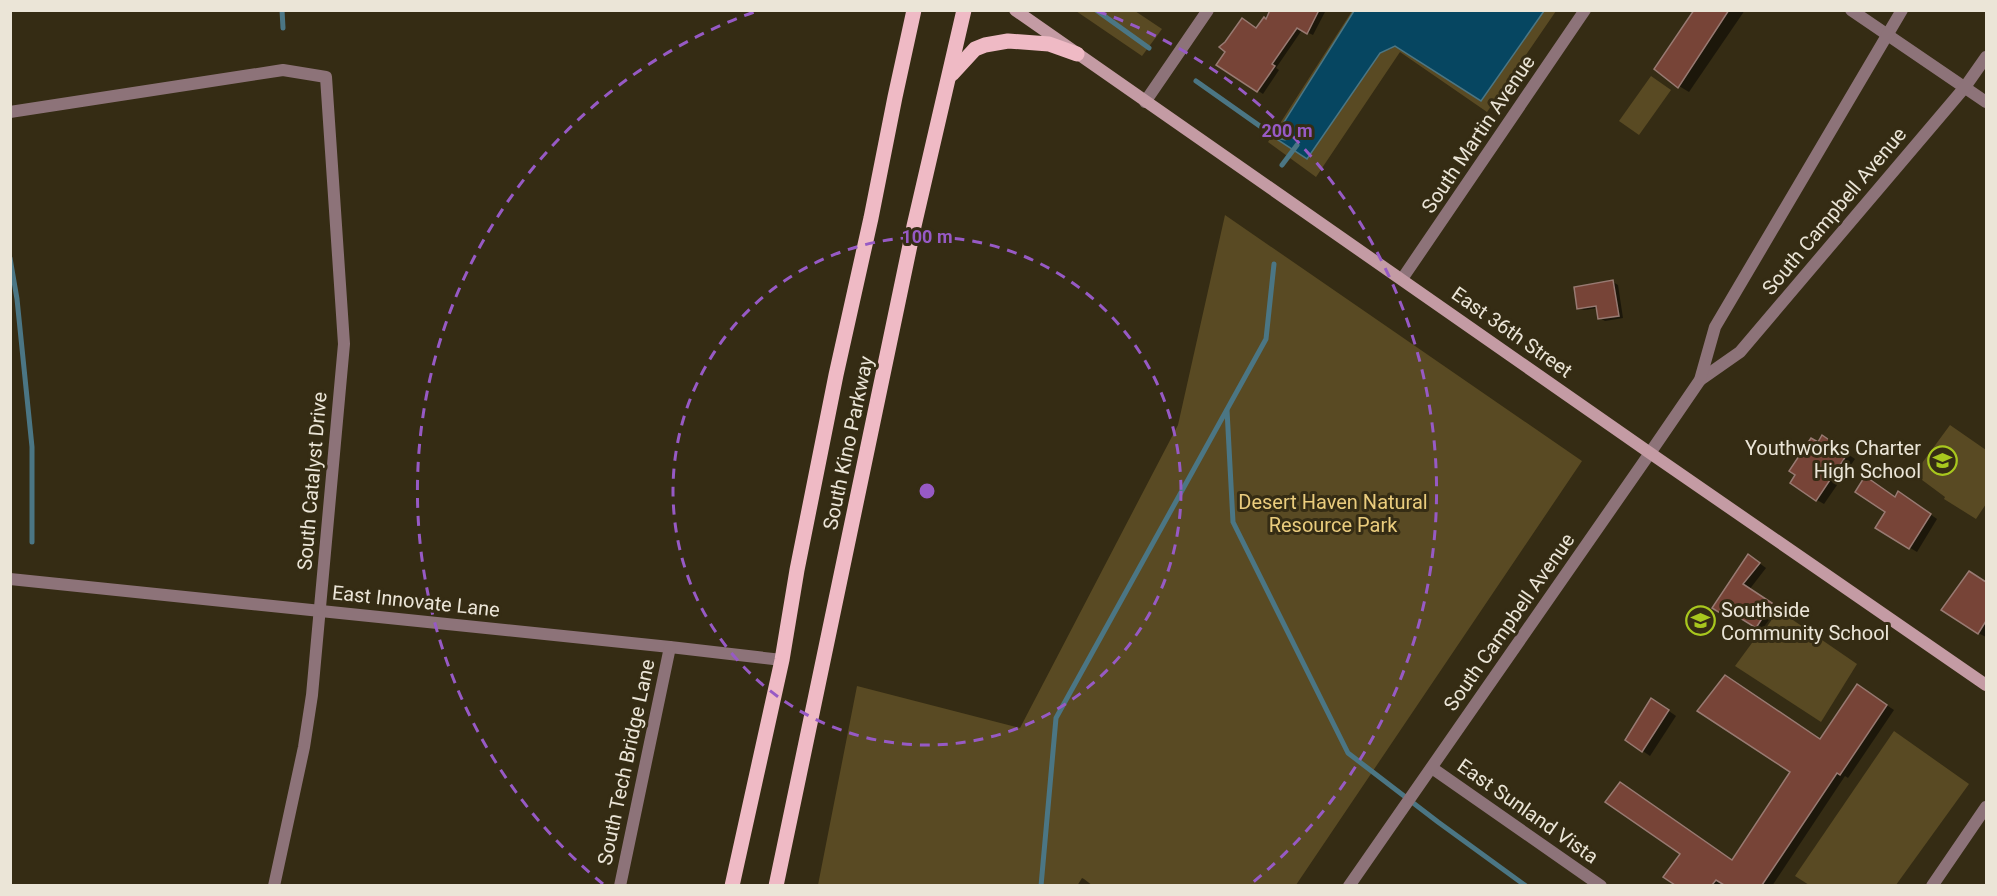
<svg xmlns="http://www.w3.org/2000/svg" width="1997" height="896" viewBox="0 0 1997 896" font-family="Roboto,sans-serif">
<style>
.green{fill:#594a23}
.water{fill:#064661;stroke:#4b7684;stroke-width:1.5}
.shadow{fill:#0007}
.lines{fill:none;stroke-linecap:round;stroke-linejoin:round}
.stream{stroke:#4b7684;stroke-width:5}
.building{fill:#774437;stroke:#987a72;stroke-width:1.5}
.minor{stroke:#8d7379;stroke-width:12}
.tertiary{stroke:#8d7379;stroke-width:12}
.secondary{stroke:#c49ba4;stroke-width:12}
.primary{stroke:#efbac5;stroke-width:15}
.ring{fill:none;stroke:#975ac5;stroke-width:3;stroke-dasharray:10 8}
.labels{text-anchor:middle;stroke-width:6;stroke-linejoin:round;paint-order:stroke}
.street-label{font-size:20px;fill:#ebe5d7;stroke:#352c14}
.poi-label{font-size:20px;fill:#ebe5d7;stroke:#352c14;text-anchor:end}
.park-label{font-size:20px;fill:#eacc7d;stroke:#352c14}
.centre{fill:#975ac5;stroke:#352c14;stroke-width:3}
.ring-label{font-size:18px;text-anchor:middle;font-weight:bold;fill:#975ac5;stroke:#352c14;stroke-width:6;stroke-linejoin:round;paint-order:stroke}
</style>
<rect width="100%" height="100%" fill="#352c14"/>
<!-- green -->
<g class="green">
<path d="M1076 11H1135L1162 29 1142 56Z"/>
<path d="M1352 11H1556L1487 112 1400 52 1316 177 1268 142Z"/>
<path d="M1651 76 1671 90 1639 135 1619 121Z"/>
<path d="M1225 215 1582 461 1296 885H818L857 686 1020 728 1178 425Z"/>
<path d="M1950 425 1986 450V504L1976 519 1944 499 1945 497 1914 474Z"/>
<path d="M1777 609 1857 664 1821 722 1735 666Z"/>
<path d="M1894 731 1969 784 1896 885H1809L1795 876Z"/>
</g>
<!-- water -->
<path class="water" d="M1354 11V10L1544 11 1481 101 1395 46 1380 53 1307 159 1278 140 1284 122Z"/>
<!-- shadow -->
<g class="shadow">
<path d="M1270 10H1326L1313 35 1302 30 1276 68 1279 70 1263 94 1218 64 1257 30Z"/>
<path d="M1696 10H1745L1689 92 1679 86Z"/>
<path d="M1613 282 1618 285 1623 318 1605 321 1600 318 1598 308 1584 310 1579 308Z"/>
<path d="M1830 442 1855 459 1824 504 1817 500 1818 443Z"/>
<path d="M1906 497 1937 519 1917 552 1877 528 1896 498Z"/>
<path d="M1755 560 1766 568 1749 590 1779 609 1764 631 1732 611 1728 616 1720 612Z"/>
<path d="M1970 573 1986 583V637L1978 633Z"/>
<path d="M1865 691 1894 710 1848 778 1845 776 1772 886H1727L1724 883 1723 886H1678L1665 877 1732 862 1821 740Z"/>
<path d="M1659 704 1676 716 1650 756 1627 740Z"/>
<path d="M1082 878 1084 879 1093 886H1077Z"/>
</g>
<g class="lines">
<!-- stream -->
<g class="stream">
<path d="M282 10 283 28"/>
<path d="M1096 10 1149 48"/>
<path d="M1196 81 1274 136 1285 138"/>
<path d="M1282 165 1297 145"/>
<path d="M10 258 17 299 32 447V542"/>
<path d="M1227 410 1233 522 1348 753 1438 822 1526 886"/>
<path d="M1041 886 1056 718 1266 339 1274 264"/>
</g>
</g>
<!-- building -->
<g class="building">
<path d="M1270 10H1319L1307 34 1297 28 1272 64 1275 66 1257 92 1216 65 1225 52 1219 47 1225 42 1242 18 1256 28 1264 17 1266 19Z"/>
<path d="M1694 10H1729L1678 88 1654 69Z"/>
<path d="M1613 280 1619 316 1598 319 1596 306 1577 309 1574 287Z"/>
<path d="M1822 435 1848 453 1816 501 1790 483 1795 475 1789 471 1811 438 1818 442Z"/>
<path d="M1865 476 1895 497 1898 491 1931 514 1909 549 1875 528 1885 512 1855 492Z"/>
<path d="M1748 554 1760 563 1743 584 1772 603 1756 628 1724 608 1720 613 1712 608Z"/>
<path d="M1969 571 1986 582V621L1978 634 1941 610Z"/>
<path d="M1725 675 1820 739 1857 684 1887 705 1840 775 1837 773 1762 885H1724L1716 880 1712 885H1675L1663 877 1680 854 1605 802 1620 782 1732 860 1790 772 1697 711Z"/>
<path d="M1651 698 1669 710 1642 752 1625 740Z"/>
</g>
<g class="lines">
<!-- minor -->
<g class="minor">
<path d="M1851 10 1986 102"/>
<path d="M1145 102 1208 10"/>
<path d="M10 112 283 70 326 77 344 344 312 695 304 747 274 886"/>
<path d="M1402 279 1585 10"/>
<path d="M10 579 670 647 782 660"/>
<path d="M1432 768 1601 886"/>
<path d="M620 886 670 647"/>
<path d="M1349 886 1650 453"/>
<path d="M1932 886 1986 807"/>
</g>
<!-- tertiary -->
<g class="tertiary">
<path d="M1700 380 1740 352 1965 87 1986 57"/>
<path d="M1650 453 1700 380 1715 327 1902 10"/>
</g>
<!-- secondary -->
<path class="secondary" d="M1015 10 1650 453 1986 685"/>
<!-- primary -->
<g class="primary">
<path d="M952 74 975 49 985 45 1008 41 1049 44 1077 54"/>
<path d="M732 886 782 660 797 570 836 375 871 218 895 97 914 10"/>
<path d="M776 886 914 226 964 10"/>
</g>
</g>
<!-- distance rings -->
<g class="ring">
<circle cx="927" cy="491" r="254"/>
<path d="M603 884A509 509 0 0 1 757 11M1097 11A509 509 0 0 1 1251 884"/>
</g>
<!-- icons -->
<defs>
<symbol id="school-ring" viewBox="-11 -11 22 22"><circle r="9.5" fill="#352c14" stroke="#a8c71e" stroke-width="1.5"/><path d="M0-5L7-2L0 1L-7-2ZM-4 1L0 2.5L4 1V4Q0 6-4 4Z" fill="#a8c71e"/></symbol>
</defs>
<g fill-rule="evenodd">
<use href="#school-ring" x="1926" y="444" width="33" height="33"/>
<use href="#school-ring" x="1684" y="604" width="33" height="33"/>
</g>
<g class="labels">
<!-- street labels -->
<g class="street-label">
<text transform="translate(1478 134) rotate(-56)" y="7">South Martin Avenue</text>
<text transform="translate(1834 211) rotate(-50)" y="7">South Campbell Avenue</text>
<text transform="translate(1512 332) rotate(35)" y="7">East 36th Street</text>
<text transform="translate(848 443) rotate(-78)" y="7">South Kino Parkway</text>
<text transform="translate(312 481) rotate(-85)" y="7">South Catalyst Drive</text>
<text transform="translate(416 601) rotate(6)" y="7">East Innovate Lane</text>
<text transform="translate(1509 622) rotate(-55)" y="7">South Campbell Avenue</text>
<text transform="translate(626 762) rotate(-78)" y="7">South Tech Bridge Lane</text>
<text transform="translate(1528 811) rotate(35)" y="7">East Sunland Vista</text>
</g>
<!-- poi labels -->
<g class="poi-label">
<text x="1921" y="455">Youthworks Charter<tspan x="1921" dy="23">High School</tspan></text>
<text x="1721" y="617" text-anchor="start">Southside<tspan x="1721" dy="23">Community School</tspan></text>
</g>
<!-- park labels -->
<g class="park-label">
<text x="1333" y="509">Desert Haven Natural<tspan x="1333" dy="23">Resource Park</tspan></text>
</g>
</g>
<circle cx="927" cy="491" r="9" class="centre"/>
<g class="ring-label">
<text x="1287" y="137">200 m</text>
<text x="927" y="243">100 m</text>
</g>
<!-- border -->
<rect width="1997" height="896" fill="none" stroke="#ebe5d7" stroke-width="24"/>
</svg>
